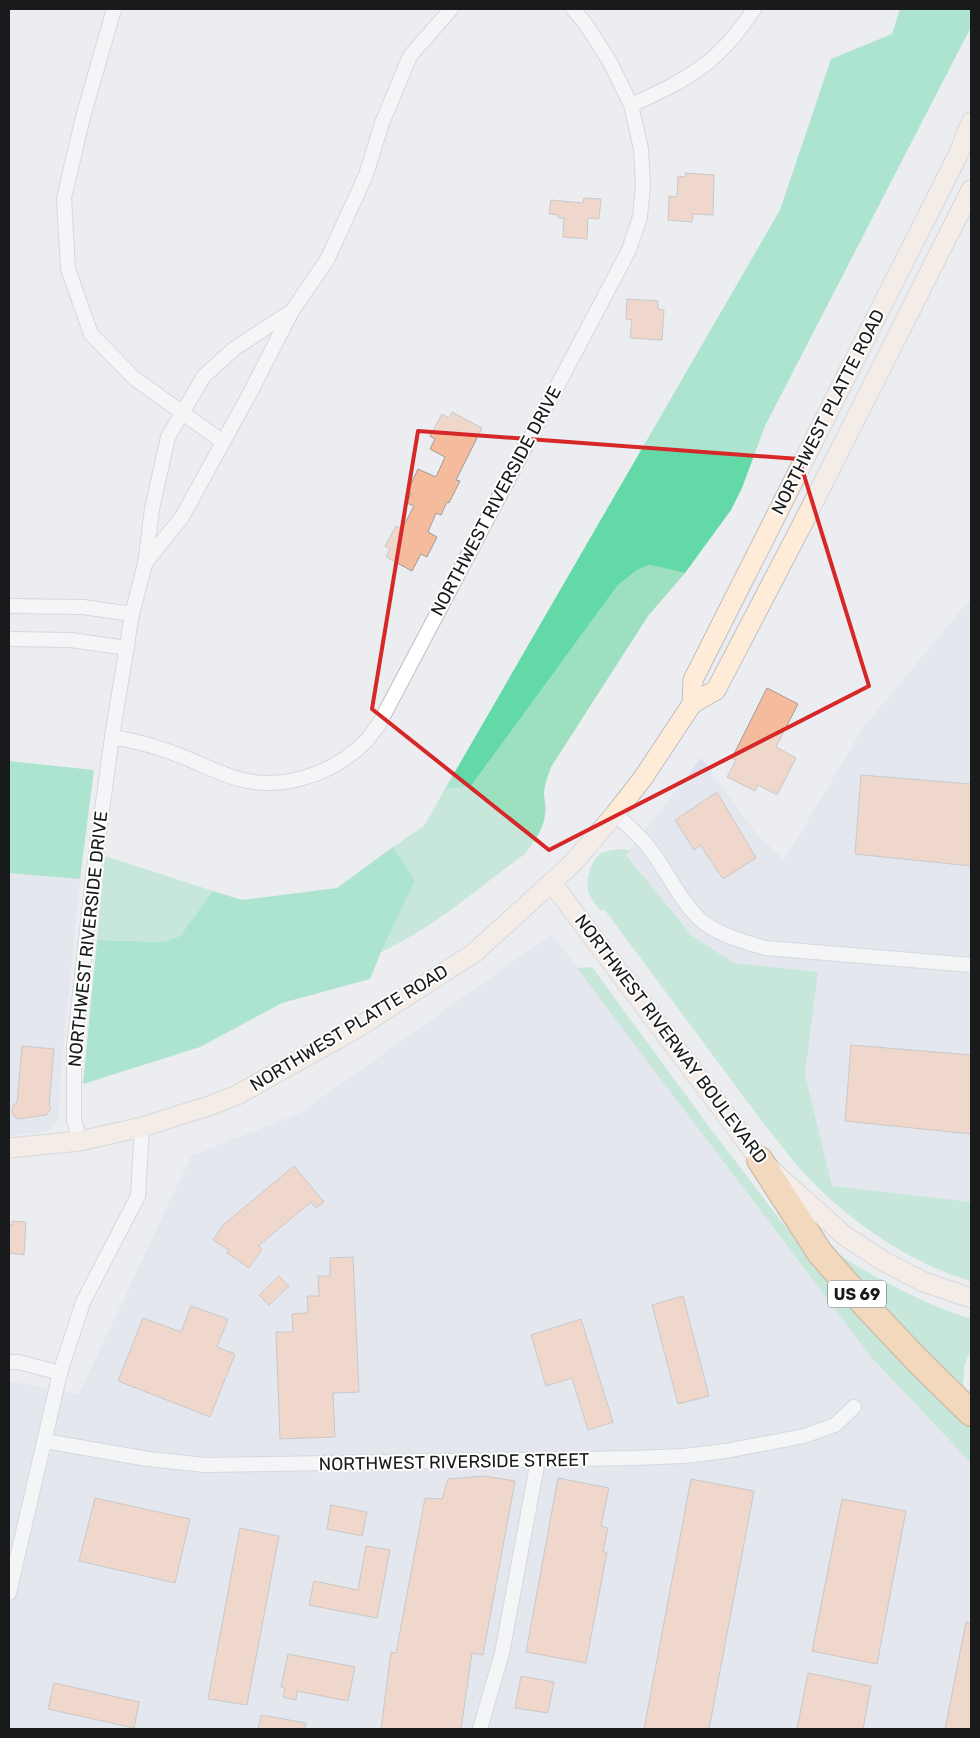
<svg xmlns="http://www.w3.org/2000/svg" width="980" height="1738" viewBox="0 0 980 1738" font-family="Rubik,sans-serif">
<style>
.built{fill:#dbe0eb}
.green{fill:#9ce0bf}
.forest{fill:#63d9a7}
.building{fill:#f4bc9d;stroke:#a09c9a}
.lines{fill:none;stroke-linecap:round;stroke-linejoin:round}
.street-casing{stroke:#bdbfc3;stroke-width:16}
.secondary-casing{stroke:#bdbfc3;stroke-width:21}
.highway-casing{stroke:#ac875c;stroke-width:28}
.street{stroke:#fff;stroke-width:14}
.secondary{stroke:#feecd9;stroke-width:19}
.highway{stroke:#fbc17f;stroke-width:25}
.marked{fill:none;stroke:#d62828;stroke-width:4;stroke-linejoin:round}
.labels{text-anchor:middle;stroke-width:4;stroke-linejoin:round;paint-order:stroke}
.shield{fill:#fff;stroke:#5e5f60;stroke-width:1}
.shield-label{font-size:16px;font-weight:bold;fill:#191a1c}
.street-label{font-size:18px;fill:#191a1c;stroke:#fff}
</style>
<rect width="100%" height="100%" fill="#ebedf1"/>
<!-- built -->
<g class="built">
<path d="M966 604H971V1202L832 1186 805 1074 818 972 734 963 692 936 626 855 701 758 755 832 784 860 863 728Z"/>
<path d="M9 873 80 879 60 1085 59 1115 57 1123 50 1130 43 1132 9 1136Z"/>
<path d="M552 934 872 1358 971 1463V1729H9V1381L79 1394 191 1156 300 1113Z"/>
</g>
<!-- green -->
<g class="green">
<path d="M650 565 685 573 648 616 551 767C548 776 544 785 544 795 545 801 546 808 545 815 543 830 534 842 525 854 478 888 434 928 381 952L415 881 393 847 424 826 445 789 471 786 618 585 637 570Z"/>
<path d="M622 849 630 850 626 855 692 936 734 963 818 972 805 1074 832 1186 971 1202V1281C911 1264 847 1220 805 1174 791 1159 778 1141 764 1124L604 909 601 911C596 905 590 898 588 890 586 877 591 860 602 853 608 850 615 850 622 849Z"/>
<path d="M105 856 213 891 180 936 164 942 97 940Z"/>
<path d="M592 967 707 1124 784 1225 825 1274 971 1424V1463L872 1358 577 968Z"/>
<path d="M843 1257C884 1283 925 1304 971 1319V1347L964 1368 963 1387 960 1390 840 1259Z"/>
</g>
<!-- forest -->
<g class="forest">
<path d="M900 9H971V27L765 426 742 488 731 510 685 573 650 565 637 570 618 585 471 786 445 789 780 210 831 59 892 34Z"/>
<path d="M9 761 94 770 80 879 9 873Z"/>
<path d="M393 847 415 881 381 952 370 979 282 1003 200 1047 83 1084 97 940 164 942 180 936 213 891 242 900 337 888Z"/>
</g>
<!-- building -->
<g class="building">
<path d="M686 173 714 175 713 215 693 214 692 222 668 220 669 196 677 197 678 176 685 177Z"/>
<path d="M584 198 601 199 599 219 588 218 587 239 563 237 564 218H558V215L549 214 551 200 583 203Z"/>
<path d="M627 299 658 301V309L664 310 662 340 630 338 632 320 626 319Z"/>
<path d="M452 412 482 428 456 480 460 481 449 503 447 502 441 515 436 513 428 532 437 537 427 557 421 554 412 571 386 557 390 549 385 546 396 526 402 529 414 506 407 503 411 493 407 492 418 469 436 477 445 457 430 449 435 439 430 436 442 414 449 418Z"/>
<path d="M767 688 798 704 776 747 796 758 777 795 758 785 755 791 727 777 736 760 732 758Z"/>
<path d="M861 775 971 784V866L855 854Z"/>
<path d="M717 792 756 858 723 879 700 845 694 850 675 820Z"/>
<path d="M851 1045 971 1055V1134L845 1121Z"/>
<path d="M22 1046 54 1049 49 1105 51 1109 46 1115 18 1119 14 1117 12 1113 13 1105 17 1103Z"/>
<path d="M294 1166 324 1202 316 1208 311 1202 258 1246 262 1249 249 1268 227 1253 229 1250 213 1240 223 1225Z"/>
<path d="M12 1221 26 1222 24 1255 9 1253V1224L12 1225Z"/>
<path d="M353 1257 359 1392 333 1393 335 1437 280 1439 276 1332H293L292 1314 308 1313 307 1296H319L318 1276H330V1258Z"/>
<path d="M279 1276 289 1286 269 1305 259 1295Z"/>
<path d="M683 1296 709 1396 678 1404 652 1305Z"/>
<path d="M191 1306 228 1319 217 1347 235 1354 210 1417 118 1381 143 1318 181 1332Z"/>
<path d="M581 1319 613 1422 588 1430 572 1378 546 1386 531 1335Z"/>
<path d="M484 1476 515 1481 483 1655 472 1653 461 1729H381L391 1652 396 1653 425 1498 442 1499 448 1479Z"/>
<path d="M558 1478 609 1488 601 1526 608 1528 603 1552H607L586 1663 526 1652Z"/>
<path d="M691 1479 754 1491 709 1729H644Z"/>
<path d="M95 1498 190 1519 175 1583 79 1561Z"/>
<path d="M842 1499 906 1511 877 1664 812 1651Z"/>
<path d="M331 1505 367 1512 362 1536 327 1529Z"/>
<path d="M240 1528 279 1536 247 1705 208 1699Z"/>
<path d="M366 1546 390 1550 377 1618 309 1605 314 1581 358 1590Z"/>
<path d="M966 1622 971 1623V1729H945Z"/>
<path d="M288 1654 355 1667 348 1701 297 1691 296 1700 283 1697 285 1688 281 1687Z"/>
<path d="M808 1673 871 1686 863 1729H797Z"/>
<path d="M521 1676 554 1682 548 1713 515 1708Z"/>
<path d="M54 1683 139 1702 134 1728 48 1709Z"/>
<path d="M261 1715 306 1723 305 1729H258Z"/>
</g>
<g class="lines">
<defs>
<g id="street">
<path d="M114 9 83 117 64 198 68 269 91 334 134 378 223 442"/>
<path d="M631 105C689 79 719 63 754 9"/>
<path d="M145 563 182 517 250 393 292 311 327 260 366 175 382 123 410 56 451 9"/>
<path d="M9 606 83 607 132 614"/>
<path d="M9 639 71 640 127 648"/>
<path d="M112 737C138 741 162 748 186 758 203 765 221 774 239 779 283 791 333 774 365 742 370 737 374 730 379 724L629 250 640 217 643 185 641 149 631 105 610 62 585 23 573 9"/>
<path d="M615 814C628 826 643 838 653 853 667 872 684 907 703 922 722 936 744 942 766 948L971 965"/>
<path d="M80 1141 74 1120V1047L94 869 112 737 132 614 145 564 152 509 168 437 204 376 235 348 292 311"/>
<path d="M9 1362H19L60 1373"/>
<path d="M45 1441 148 1459 205 1465 634 1458 684 1456 726 1451 804 1436 835 1425 854 1407"/>
<path d="M9 1593 60 1373 83 1302 138 1196 142 1127"/>
<path d="M480 1729 502 1653 538 1460"/>
</g>
<g id="secondary">
<path d="M692 704 693 680 958 155 971 122"/>
<path d="M552 883 760 1160 845 1236 883 1261 924 1282 971 1298"/>
<path d="M9 1148 80 1141 142 1127 209 1106 237 1095 357 1028 474 953 573 863 615 814 643 778 692 704 716 690 804 521 971 190"/>
</g>
<path id="highway" d="M760 1160 820 1253 868 1308 918 1361 971 1413"/>
</defs>
<!-- street casing -->
<use href="#street" class="street-casing"/>
<!-- secondary casing -->
<use href="#secondary" class="secondary-casing"/>
<!-- highway casing -->
<use href="#highway" class="highway-casing"/>
<!-- street -->
<use href="#street" class="street"/>
<!-- secondary -->
<use href="#secondary" class="secondary"/>
<!-- highway -->
<use href="#highway" class="highway"/>
</g>
<!-- marked area -->
<path d="M0 0H980V1738H0ZM418 431 799 459 869 686 549 850 372 709Z" fill="#ebedf1" fill-opacity=".55" fill-rule="evenodd"/>
<path class="marked" d="M418 431 799 459 869 686 549 850 372 709Z"/>
<g class="labels">
<!-- shield labels -->
<rect class="shield" x="828" y="1280.5" width="58" height="27" rx="4"/>
<g class="shield-label">
<text x="857" y="1300">US 69</text>
</g>
<!-- street labels -->
<g class="street-label">
<text transform="translate(828 412) rotate(-63)" y="6">NORTHWEST PLATTE ROAD</text>
<text transform="translate(496 501) rotate(-62)" y="6">NORTHWEST RIVERSIDE DRIVE</text>
<text transform="translate(88 939) rotate(-84)" y="6">NORTHWEST RIVERSIDE DRIVE</text>
<text transform="translate(349 1028) rotate(-31)" y="6">NORTHWEST PLATTE ROAD</text>
<text transform="translate(671 1039) rotate(53)" y="6">NORTHWEST RIVERWAY BOULEVARD</text>
<text transform="translate(454 1462) rotate(-1)" y="6">NORTHWEST RIVERSIDE STREET</text>
</g>
</g>
<!-- border -->
<rect width="980" height="1738" fill="none" stroke="#191a1c" stroke-width="20"/>
</svg>
